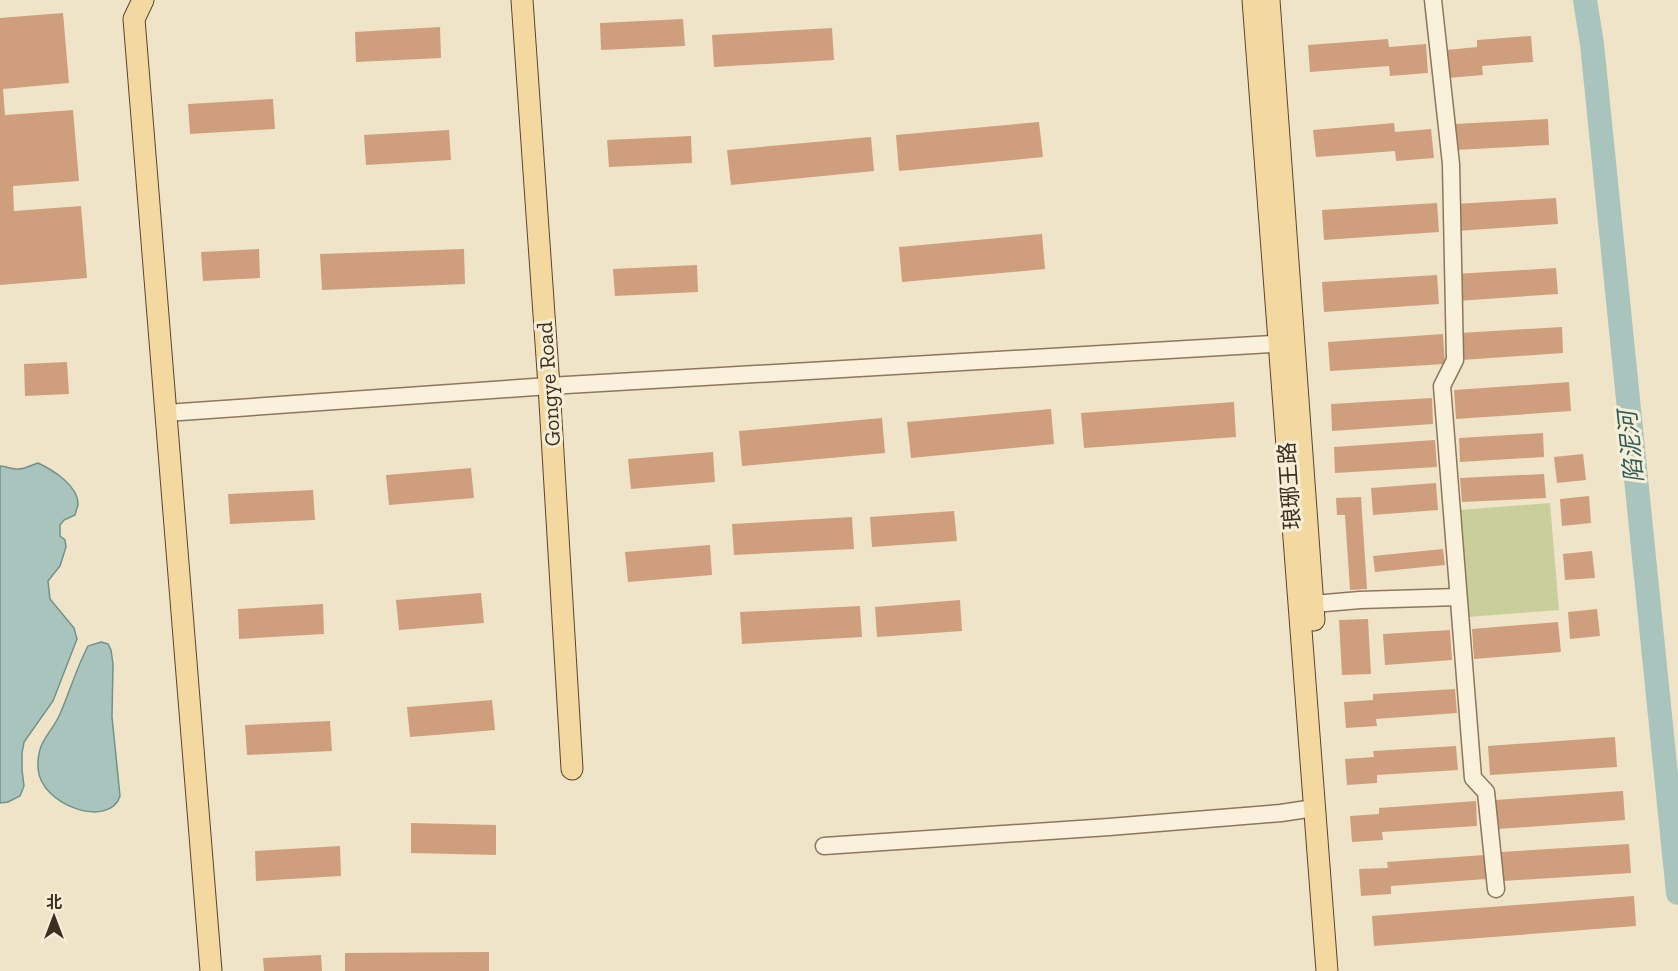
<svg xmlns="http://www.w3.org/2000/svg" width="1678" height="971" viewBox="0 0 1678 971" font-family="'Zilla Slab','Noto Sans SC',serif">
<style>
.green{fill:#c9cf9b}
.water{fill:#a9c4bc;stroke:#6f938a;stroke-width:1.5}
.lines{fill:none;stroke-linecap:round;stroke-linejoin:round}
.river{stroke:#a9c4bc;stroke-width:24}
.building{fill:#cf9f7d}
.minor-casing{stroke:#8d765c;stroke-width:19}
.major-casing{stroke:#5b4430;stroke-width:23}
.minor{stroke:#faf1dc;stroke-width:16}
.major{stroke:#f3d9a0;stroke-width:21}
.labels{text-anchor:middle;stroke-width:6;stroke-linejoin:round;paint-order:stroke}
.street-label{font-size:22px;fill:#3d2e20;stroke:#f7eed8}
.water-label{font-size:24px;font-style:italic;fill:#2f5d5a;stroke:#f7eed8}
</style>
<rect width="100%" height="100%" fill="#f0e4c8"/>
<!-- green -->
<path class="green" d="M1550 503 1559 610 1468 617 1460 510Z"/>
<!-- water -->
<g class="water">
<path d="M38 463C53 470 79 486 78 505 77 508 76 511 75 515L64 520 60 525V536L65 540 66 547 60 566 48 581 50 599 74 628 77 639 53 701 24 742 22 753V770L24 786 20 796 8 802 0 803V466C5 466 11 469 16 469 24 470 31 465 38 463Z"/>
<path d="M101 642 108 644 111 650 113 664 112 717 120 796C110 829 40 806 38 768 37 740 50 736 60 714 70 691 76 669 88 646Z"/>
</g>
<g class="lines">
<!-- river -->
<path class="river" d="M1585 0 1592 44 1678 893"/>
</g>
<!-- building -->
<g class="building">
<path d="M63 13 69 83 3 89 5 115 73 110 79 181 13 186 14 211 81 206 87 278 0 285V18Z"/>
<path d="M683 19 685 46 601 50 600 23Z"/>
<path d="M440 27 441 58 356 62 355 32Z"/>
<path d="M832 28 834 60 714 67 712 35Z"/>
<path d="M1531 36 1533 62 1482 66 1483 75 1448 78 1446 50 1477 47V40Z"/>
<path d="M1388 39 1389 47 1426 44 1428 73 1390 76 1389 66 1310 72 1308 45Z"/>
<path d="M273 99 275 129 190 134 188 104Z"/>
<path d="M1548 119 1549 145 1455 150 1454 124Z"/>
<path d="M1039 122 1043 157 899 171 896 135Z"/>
<path d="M1394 123 1395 132 1431 129 1434 158 1396 161 1395 151 1316 157 1313 130Z"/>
<path d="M449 130 451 160 366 165 364 135Z"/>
<path d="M691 136 692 163 609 167 607 140Z"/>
<path d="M871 137 874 171 731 185 727 150Z"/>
<path d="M1556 198 1558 224 1456 231 1455 204Z"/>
<path d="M1437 203 1439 232 1324 240 1322 210Z"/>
<path d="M1042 234 1045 269 902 282 899 247Z"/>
<path d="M259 249 260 278 203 281 201 252Z"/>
<path d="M464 249 465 284 322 290 320 254Z"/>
<path d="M697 265 698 292 615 296 613 269Z"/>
<path d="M1556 268 1558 294 1457 301 1455 274Z"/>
<path d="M1437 275 1439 304 1324 312 1322 282Z"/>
<path d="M1562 327 1563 353 1462 360 1460 333Z"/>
<path d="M1443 334 1445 364 1330 371 1328 342Z"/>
<path d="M67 362 69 394 25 396 24 364Z"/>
<path d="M1569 382 1571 411 1456 419 1454 390Z"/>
<path d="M1432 398 1433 424 1332 431 1331 404Z"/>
<path d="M1234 402 1236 437 1084 448 1081 413Z"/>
<path d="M1051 409 1054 444 911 458 907 422Z"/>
<path d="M882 418 885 453 742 466 739 431Z"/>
<path d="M1543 433 1544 457 1460 462 1459 438Z"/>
<path d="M1435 440 1437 467 1335 473 1334 447Z"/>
<path d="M713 452 715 482 631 489 628 459Z"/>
<path d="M1583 454 1586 480 1557 483 1554 457Z"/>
<path d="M471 468 474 498 389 505 386 475Z"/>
<path d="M1544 474 1546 498 1462 502 1460 478Z"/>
<path d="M1436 483 1438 510 1373 515 1371 488Z"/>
<path d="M313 490 315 520 230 524 228 494Z"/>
<path d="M1589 496 1591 523 1562 526 1560 499Z"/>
<path d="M1361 497 1367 589 1350 590 1345 515H1337L1336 498Z"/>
<path d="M954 511 957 541 872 547 870 517Z"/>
<path d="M852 517 854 549 734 555 732 524Z"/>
<path d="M710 545 712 575 628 582 625 552Z"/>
<path d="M1443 549 1445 565 1375 572 1373 556Z"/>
<path d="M1592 551 1595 578 1565 580 1563 554Z"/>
<path d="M481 593 484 623 399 630 396 600Z"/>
<path d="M960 600 962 631 877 637 875 607Z"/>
<path d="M323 604 324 634 239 639 238 609Z"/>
<path d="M860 606 862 637 742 644 740 612Z"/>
<path d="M1597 609 1600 636 1570 639 1568 612Z"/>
<path d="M1368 619 1371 674 1342 675 1339 620Z"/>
<path d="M1558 622 1561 652 1474 659 1472 629Z"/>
<path d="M1450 630 1452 660 1385 665 1383 634Z"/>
<path d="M1455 689 1457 713 1376 719 1377 726 1346 728 1344 702 1373 700V694Z"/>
<path d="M492 700 495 730 410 737 407 707Z"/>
<path d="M330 721 332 751 247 755 245 725Z"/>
<path d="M1615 737 1617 767 1490 775 1488 746Z"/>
<path d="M1456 746 1458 770 1377 775V783L1347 785 1345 759 1374 757 1373 751Z"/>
<path d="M1623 791 1625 820 1498 829 1496 800Z"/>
<path d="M1476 801 1477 826 1382 832 1383 840 1352 842 1350 816 1379 814V808Z"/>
<path d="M411 823 496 825V855L411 853Z"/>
<path d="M1629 844 1631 873 1503 881 1501 852Z"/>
<path d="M340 846 341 876 256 881 255 851Z"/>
<path d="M1484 855 1486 879 1391 886V894L1361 896 1359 869 1388 868 1387 862Z"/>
<path d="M1634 896 1636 926 1374 946 1372 916Z"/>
<path d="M489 952V971H345V953Z"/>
<path d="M321 955 322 971H264L263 958Z"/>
</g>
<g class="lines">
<defs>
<g id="minor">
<path d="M1433 0 1451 164 1455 360 1442 386 1473 778 1486 792 1496 889"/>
<path d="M166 413 549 386 1291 343"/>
<path d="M1302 605 1360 600 1458 597"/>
<path d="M824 846 1109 827 1281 813 1314 808"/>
</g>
<g id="major">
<path d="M143 0 134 19 211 971"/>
<path d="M522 0 549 386 572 769"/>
<path d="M1253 0 1327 971"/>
<path d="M1269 0 1314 620"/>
</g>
</defs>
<!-- minor casing -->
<use href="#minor" class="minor-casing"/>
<!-- major casing -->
<use href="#major" class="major-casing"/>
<!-- minor -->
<use href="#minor" class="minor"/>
<!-- major -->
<use href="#major" class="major"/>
</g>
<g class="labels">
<!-- street labels -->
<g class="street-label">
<text transform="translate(548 384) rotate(-94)" y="8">Gongye Road</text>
<text transform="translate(1289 486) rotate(-94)" y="8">琅琊王路</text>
</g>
<!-- water labels -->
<g class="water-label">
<text transform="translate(1631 447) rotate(-96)" y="8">陷泥河</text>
</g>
</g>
<!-- north arrow -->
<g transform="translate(54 917)" stroke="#f7eed8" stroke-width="4.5" paint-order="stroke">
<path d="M0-4.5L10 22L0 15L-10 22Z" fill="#3d2e20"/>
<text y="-9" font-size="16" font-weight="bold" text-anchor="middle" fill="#3d2e20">北</text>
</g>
</svg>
